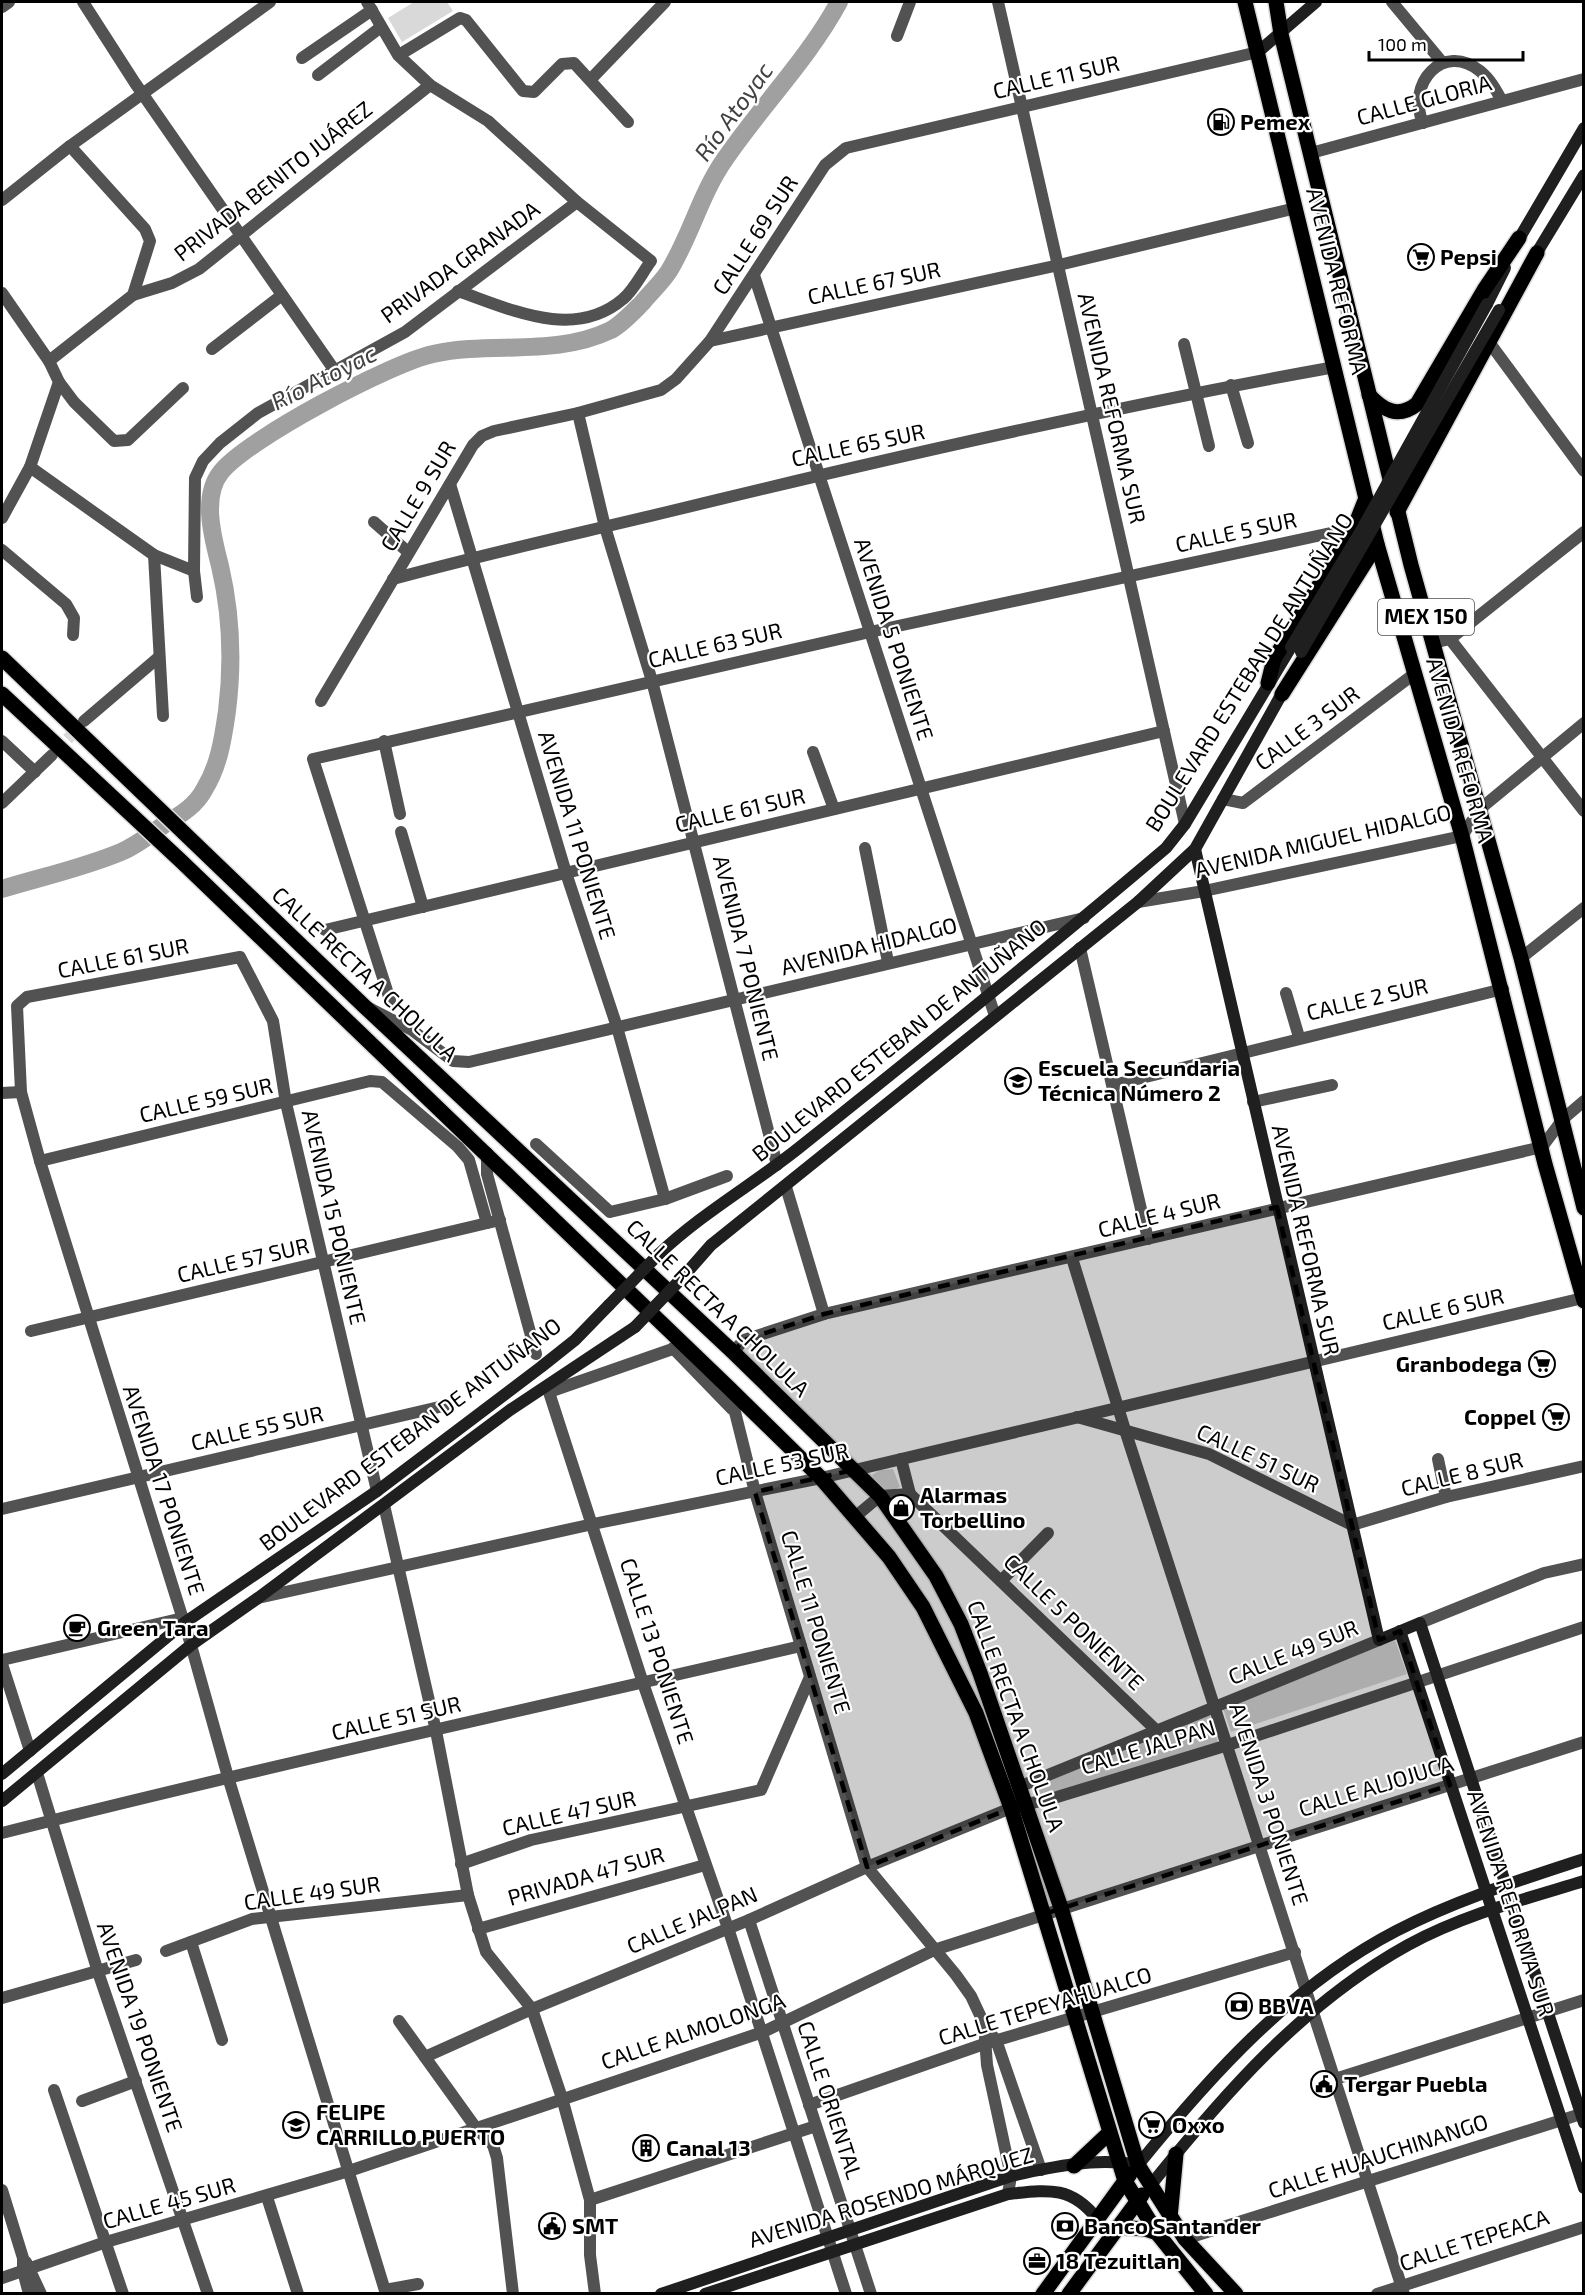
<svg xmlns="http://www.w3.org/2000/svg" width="1585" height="2295" viewBox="0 0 1585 2295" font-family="'Exo 2',sans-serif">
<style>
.green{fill:#d9d9d9}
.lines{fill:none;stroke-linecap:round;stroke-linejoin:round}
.river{stroke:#a0a0a0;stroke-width:18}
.street-tunnel{stroke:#d9d9d9;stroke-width:12;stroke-dasharray:12 6;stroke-linecap:butt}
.primary-casing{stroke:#dbdbdb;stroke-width:18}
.street{stroke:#525252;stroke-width:12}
.secondary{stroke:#1f1f1f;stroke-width:12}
.primary{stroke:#000;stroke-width:15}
.secondary-bridge{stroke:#1f1f1f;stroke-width:12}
.marked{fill:#000;fill-opacity:0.2;stroke:#000;stroke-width:4.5;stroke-dasharray:12 8;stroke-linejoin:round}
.labels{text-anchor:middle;stroke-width:4.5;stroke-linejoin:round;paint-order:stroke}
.shield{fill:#fff;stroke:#4c4c4c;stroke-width:1.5}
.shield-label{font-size:21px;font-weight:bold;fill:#000}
.street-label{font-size:22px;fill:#000;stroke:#fff}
.poi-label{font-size:22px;font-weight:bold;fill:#000;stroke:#fff;text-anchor:start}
.water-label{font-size:24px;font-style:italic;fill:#414141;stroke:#fff}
</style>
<rect width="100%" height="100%" fill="#fff"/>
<!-- green -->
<g class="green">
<path d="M414 2H447L453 11 402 42 388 18Z"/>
<path d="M893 1469 900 1487 889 1492 883 1490 872 1475 880 1470Z"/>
<path d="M1395 1640 1407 1674 1231 1732 1223 1708Z"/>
<path d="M1209 1713 1218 1743 1037 1799 1033 1785Z"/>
</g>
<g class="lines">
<!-- river -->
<path class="river" d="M2 889C41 877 83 868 121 852 138 845 153 832 168 822 182 814 196 805 204 790 219 766 223 739 227 711 233 663 231 613 220 566 213 538 201 497 221 472 247 439 391 363 433 354 492 341 555 357 611 330 622 324 633 312 642 303 651 292 662 282 669 271 691 235 701 193 725 159 762 105 808 59 839 2"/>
<!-- street-tunnel -->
<path class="street-tunnel" d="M55 752 82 724"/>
<defs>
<g id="primary">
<path d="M1245 2 1377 544 1462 836 1545 1164 1584 1301"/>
<path d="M1276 2 1281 34 1411 565 1521 958 1584 1208"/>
<path d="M1369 395C1383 410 1398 419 1417 404L1484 290 1519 238"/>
<path d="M1397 512 1537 253"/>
<path d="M2 658 364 1006 733 1352 880 1496 936 1576 961 1624 980 1673 1061 1908 1138 2165 1185 2239 1236 2294"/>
<path d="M1268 683 1274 659 1354 528 1366 498"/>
<path d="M2 694 181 861 729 1388 821 1478 889 1557 923 1607 976 1713 1011 1808 1125 2181 1157 2233 1206 2294"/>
<path d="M1282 694 1377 544"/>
<path d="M1074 2166 1108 2134"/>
<path d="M1170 2218 1176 2154"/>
<path d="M1117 2227 1145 2229 1157 2233"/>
<path d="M1043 2294 1130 2174"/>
<path d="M1069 2294 1142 2195"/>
</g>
</defs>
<!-- primary casing -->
<use href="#primary" class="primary-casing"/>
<!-- street -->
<g class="street">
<path d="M83 2 135 83 335 371"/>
<path d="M367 2 398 55 430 85 488 121 577 202 651 261C642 273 634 290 623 299 574 341 510 309 458 291"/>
<path d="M998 2 1185 824"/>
<path d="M1392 2 1442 62"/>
<path d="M2 7 9 2"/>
<path d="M897 36 910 2"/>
<path d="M404 52 460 18 466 20 523 91 534 92 562 64 574 63 628 122"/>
<path d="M302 58 372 10"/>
<path d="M318 75 381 27"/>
<path d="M590 80 665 2"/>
<path d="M1423 123C1406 84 1443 41 1480 71 1490 79 1496 90 1502 101"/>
<path d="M1311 153 1584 79"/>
<path d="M2 200 70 146 270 2"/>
<path d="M754 275 995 1016"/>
<path d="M2 293 49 361 59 382 74 402 114 441 128 440 183 388"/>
<path d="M133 295 172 283 199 269 430 85"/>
<path d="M710 341 1059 265 1296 208"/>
<path d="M1489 342 1584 471"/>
<path d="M1184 344 1209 446"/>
<path d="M212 349 282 295"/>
<path d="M49 361 133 295 150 241 145 229 70 146"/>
<path d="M1231 385 1248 443"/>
<path d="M578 413 605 527 652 681 777 1165"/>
<path d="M30 467 154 555 194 571"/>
<path d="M450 484 566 873 617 1027 665 1199"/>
<path d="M2 518 30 467 59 382"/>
<path d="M374 522 408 552"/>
<path d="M2 550 66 604 74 618 73 635"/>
<path d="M154 555 163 716"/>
<path d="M393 579C484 554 576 534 667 512 888 458 1111 407 1335 367"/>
<path d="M197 597 194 571 195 478 203 461 220 443 258 413 405 332 577 202"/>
<path d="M1450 639 1584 811"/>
<path d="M1433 643 1450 639 1584 532"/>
<path d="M321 701 473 445 482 436 494 431 578 413 661 390 676 379 710 341 825 165 846 148 1258 52"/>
<path d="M84 721 159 657"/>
<path d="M2 741 35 772"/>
<path d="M384 741 400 814"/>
<path d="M813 752 834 809"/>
<path d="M1223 799 1243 803 1414 674"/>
<path d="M2 803 52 755"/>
<path d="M401 832 423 907"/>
<path d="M865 848 888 962"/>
<path d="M1138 902 1204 891 1462 836 1480 809 1584 723"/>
<path d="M325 930 1164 731"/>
<path d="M1080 948 1148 1239"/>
<path d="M1521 958 1584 908"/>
<path d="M1286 993 1299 1037"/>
<path d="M390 1000 313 759 870 632 1354 528"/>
<path d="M369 1008 412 1030 453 1061 469 1062 1084 918"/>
<path d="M1113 1085 1503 989"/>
<path d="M2 1093 21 1092"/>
<path d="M1253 1102 1332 1085"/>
<path d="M536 1144 610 1212 665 1199 727 1176"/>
<path d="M487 1153V1174L536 1354"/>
<path d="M40 1161 370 1081 382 1082 458 1147 469 1160 487 1223"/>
<path d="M786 1187 824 1314"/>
<path d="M1072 1258 1125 1430 1404 2294"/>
<path d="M31 1331 500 1220"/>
<path d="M673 1348 732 1409"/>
<path d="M733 1352 744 1340 824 1314 1542 1147 1563 1119 1584 1101"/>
<path d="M547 1386 643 1683 728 1928 846 2294"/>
<path d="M729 1388 755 1492 867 1867 956 1975 971 1996 986 2028 996 2040 1041 2170"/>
<path d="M549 1392 684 1345"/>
<path d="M1077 1417 1209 1454 1352 1525 1446 1497 1584 1466"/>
<path d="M901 1459 910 1494"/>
<path d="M1438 1459 1446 1497"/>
<path d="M377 1491 286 1103 273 1021 240 957 27 997 17 1006 21 1092 40 1161 191 1645 228 1777 386 2294"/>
<path d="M910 1494 1156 1730"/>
<path d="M384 1505 436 1731 468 1895 486 1952 532 2009 562 2098 590 2200V2255L595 2294"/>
<path d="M2 1509 452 1404"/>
<path d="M856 1516 880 1496 910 1494"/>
<path d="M1001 1581 1048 1533"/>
<path d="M258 1598 593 1524 821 1478 1583 1298"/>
<path d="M1420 1623 1544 1573 1584 1564"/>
<path d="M2 1660 183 1618"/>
<path d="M2 1664 30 1751"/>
<path d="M37 1773 98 1972 208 2294"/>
<path d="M1021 1786 1379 1640"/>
<path d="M2 1833C267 1766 534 1708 801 1646"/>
<path d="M461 1864 531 1840 761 1790 810 1677"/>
<path d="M749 1920 871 2294"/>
<path d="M478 1929 705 1865"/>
<path d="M191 1942 222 2040"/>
<path d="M166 1951 252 1919 468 1895"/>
<path d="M2 1998 136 1960"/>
<path d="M399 2021 476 2128 493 2145 497 2158 513 2294"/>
<path d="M985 2038 987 2065 1011 2176 1008 2194"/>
<path d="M425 2057 532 2009 749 1920 867 1867 1011 1808 1057 1797 1228 1745 1584 1627"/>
<path d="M1335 2079 1584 2000"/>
<path d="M54 2090 123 2294"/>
<path d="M82 2101 136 2081"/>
<path d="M809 2105 984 2044 1295 1952"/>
<path d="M2 2190 23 2258V2271L29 2294"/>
<path d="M267 2197 298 2294"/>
<path d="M590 2200 816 2126"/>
<path d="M1185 2239 1584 2113"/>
<path d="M26 2262 41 2294"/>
<path d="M2 2278 106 2242 349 2171 763 2032 934 1950 1584 1742"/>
<path d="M385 2290 418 2284"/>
<path d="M1377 2294 1584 2227"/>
</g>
<!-- secondary -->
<g class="secondary">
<path d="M1258 52 1316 2"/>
<path d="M1516 244 1584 128"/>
<path d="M1533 259 1584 175"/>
<path d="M1487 304 1505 268"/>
<path d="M1195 849 1379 1640 1420 1623 1584 2123"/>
<path d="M659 1254C702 1213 754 1184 800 1147 923 1049 1046 950 1166 848L1185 824 1291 647"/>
<path d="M682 1278 711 1245 1138 902 1195 849 1285 688"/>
<path d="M1400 1631 1584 2188"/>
<path d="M2 1774 184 1623 377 1491 541 1367 575 1340 609 1305"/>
<path d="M2 1801 191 1645 258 1598 510 1410 635 1327"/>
<path d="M1150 2186C1224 2094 1303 2003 1408 1945 1463 1915 1525 1899 1584 1881"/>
<path d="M661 2294 1011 2176C1051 2167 1097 2157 1138 2165 1211 2075 1292 1985 1396 1931 1456 1900 1520 1880 1584 1859"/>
<path d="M705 2294 1008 2194C1046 2190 1071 2185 1097 2219"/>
</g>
<!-- primary -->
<use href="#primary" class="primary"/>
<!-- secondary-bridge -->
<g class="secondary-bridge">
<path d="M1291 647 1362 529 1487 304"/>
<path d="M1301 652 1499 310"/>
<path d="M609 1305 659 1254"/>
<path d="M635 1327 682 1278"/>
</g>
</g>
<!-- marked area -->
<path class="marked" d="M1277 1207 1379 1640 1400 1631 1450 1785 1044 1914 1011 1808 867 1867 755 1492 853 1470 733 1352 744 1340 824 1314Z"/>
<!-- icons -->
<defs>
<symbol id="fuel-ring" viewBox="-11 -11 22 22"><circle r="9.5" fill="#fff" stroke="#000" stroke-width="1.5"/><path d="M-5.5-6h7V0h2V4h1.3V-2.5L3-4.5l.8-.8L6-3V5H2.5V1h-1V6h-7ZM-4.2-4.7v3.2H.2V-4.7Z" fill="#000"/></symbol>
<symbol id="supermarket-ring" viewBox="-11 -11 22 22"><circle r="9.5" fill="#fff" stroke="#000" stroke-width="1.5"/><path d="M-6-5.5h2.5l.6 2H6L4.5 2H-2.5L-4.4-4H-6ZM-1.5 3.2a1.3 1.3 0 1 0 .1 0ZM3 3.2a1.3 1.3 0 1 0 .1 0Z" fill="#000"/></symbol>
<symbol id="school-ring" viewBox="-11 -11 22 22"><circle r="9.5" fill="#fff" stroke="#000" stroke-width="1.5"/><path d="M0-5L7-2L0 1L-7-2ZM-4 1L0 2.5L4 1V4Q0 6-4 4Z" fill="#000"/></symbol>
<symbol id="shop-ring" viewBox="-11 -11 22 22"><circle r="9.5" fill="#fff" stroke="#000" stroke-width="1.5"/><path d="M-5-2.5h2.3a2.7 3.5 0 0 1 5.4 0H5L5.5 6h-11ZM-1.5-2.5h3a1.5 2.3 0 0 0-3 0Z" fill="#000"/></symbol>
<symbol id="cafe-ring" viewBox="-11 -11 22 22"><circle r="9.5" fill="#fff" stroke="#000" stroke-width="1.5"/><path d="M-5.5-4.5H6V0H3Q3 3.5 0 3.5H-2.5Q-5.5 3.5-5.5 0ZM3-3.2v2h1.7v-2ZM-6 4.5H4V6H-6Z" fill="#000"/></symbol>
<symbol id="bank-ring" viewBox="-11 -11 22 22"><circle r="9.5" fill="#fff" stroke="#000" stroke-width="1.5"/><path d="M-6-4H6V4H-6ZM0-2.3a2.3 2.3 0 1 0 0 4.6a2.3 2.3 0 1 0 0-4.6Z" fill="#000"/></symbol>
<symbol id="civic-ring" viewBox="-11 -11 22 22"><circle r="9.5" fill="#fff" stroke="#000" stroke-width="1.5"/><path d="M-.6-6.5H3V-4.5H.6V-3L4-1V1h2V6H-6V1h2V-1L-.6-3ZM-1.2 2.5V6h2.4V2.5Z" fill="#000"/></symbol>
<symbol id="building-ring" viewBox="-11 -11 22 22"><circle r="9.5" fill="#fff" stroke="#000" stroke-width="1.5"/><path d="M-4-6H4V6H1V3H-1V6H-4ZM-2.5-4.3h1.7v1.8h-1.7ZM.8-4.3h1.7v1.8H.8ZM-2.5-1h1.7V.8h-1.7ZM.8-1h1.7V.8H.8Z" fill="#000"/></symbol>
<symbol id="office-ring" viewBox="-11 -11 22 22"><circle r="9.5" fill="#fff" stroke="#000" stroke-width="1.5"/><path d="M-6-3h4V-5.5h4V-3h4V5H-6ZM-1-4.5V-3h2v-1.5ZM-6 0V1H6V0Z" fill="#000"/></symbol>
</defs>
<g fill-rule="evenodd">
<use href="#fuel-ring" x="1206" y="107" width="30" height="30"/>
<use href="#supermarket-ring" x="1406" y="242" width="30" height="30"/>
<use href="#school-ring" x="1003" y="1066" width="30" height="30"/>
<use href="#supermarket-ring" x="1527" y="1349" width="30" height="30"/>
<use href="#supermarket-ring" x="1541" y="1402" width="30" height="30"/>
<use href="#shop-ring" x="886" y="1493" width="30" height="30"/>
<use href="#cafe-ring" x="62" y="1613" width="30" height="30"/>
<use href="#bank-ring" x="1224" y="1991" width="30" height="30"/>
<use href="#civic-ring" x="1309" y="2069" width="30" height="30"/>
<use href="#school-ring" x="281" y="2110" width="30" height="30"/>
<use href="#supermarket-ring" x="1137" y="2110" width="30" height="30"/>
<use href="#building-ring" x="631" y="2133" width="30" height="30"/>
<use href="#civic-ring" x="537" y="2211" width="30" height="30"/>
<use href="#bank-ring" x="1050" y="2211" width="30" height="30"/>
<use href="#office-ring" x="1022" y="2246" width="30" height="30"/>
</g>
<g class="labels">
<!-- shield labels -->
<rect class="shield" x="1378" y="599" width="96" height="36" rx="4.5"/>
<g class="shield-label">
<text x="1426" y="624">MEX 150</text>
</g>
<!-- street labels -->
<g class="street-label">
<text transform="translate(1056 77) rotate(-13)" y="8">CALLE 11 SUR</text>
<text transform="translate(1424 100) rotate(-15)" y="8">CALLE GLORIA</text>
<text transform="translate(273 181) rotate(-38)" y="8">PRIVADA BENITO JUÁREZ</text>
<text transform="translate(755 235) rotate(-57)" y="8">CALLE 69 SUR</text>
<text transform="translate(460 262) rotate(-36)" y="8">PRIVADA GRANADA</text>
<text transform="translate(1337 281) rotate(76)" y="8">AVENIDA REFORMA</text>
<text transform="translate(874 283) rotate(-12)" y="8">CALLE 67 SUR</text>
<text transform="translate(1112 408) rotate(77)" y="8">AVENIDA REFORMA SUR</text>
<text transform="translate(858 445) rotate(-12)" y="8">CALLE 65 SUR</text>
<text transform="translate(418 496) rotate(-59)" y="8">CALLE 9 SUR</text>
<text transform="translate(1236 532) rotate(-12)" y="8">CALLE 5 SUR</text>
<text transform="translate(894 639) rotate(72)" y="8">AVENIDA 5 PONIENTE</text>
<text transform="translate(715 645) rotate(-13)" y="8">CALLE 63 SUR</text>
<text transform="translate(1249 672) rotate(-58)" y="8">BOULEVARD ESTEBAN DE ANTUÑANO</text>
<text transform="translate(1307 728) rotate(-37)" y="8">CALLE 3 SUR</text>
<text transform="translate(1460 750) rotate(74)" y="8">AVENIDA REFORMA</text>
<text transform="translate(740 810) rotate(-13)" y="8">CALLE 61 SUR</text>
<text transform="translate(577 835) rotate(73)" y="8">AVENIDA 11 PONIENTE</text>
<text transform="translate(1323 841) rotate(-13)" y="8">AVENIDA MIGUEL HIDALGO</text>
<text transform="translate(869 946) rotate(-14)" y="8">AVENIDA HIDALGO</text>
<text transform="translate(123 958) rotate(-11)" y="8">CALLE 61 SUR</text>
<text transform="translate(746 958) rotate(76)" y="8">AVENIDA 7 PONIENTE</text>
<text transform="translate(365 974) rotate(43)" y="8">CALLE RECTA A CHOLULA</text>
<text transform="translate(1367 999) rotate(-13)" y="8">CALLE 2 SUR</text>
<text transform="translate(899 1040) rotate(-39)" y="8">BOULEVARD ESTEBAN DE ANTUÑANO</text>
<text transform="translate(206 1100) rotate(-13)" y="8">CALLE 59 SUR</text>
<text transform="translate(1159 1215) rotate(-14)" y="8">CALLE 4 SUR</text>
<text transform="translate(334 1217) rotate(77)" y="8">AVENIDA 15 PONIENTE</text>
<text transform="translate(1306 1240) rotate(77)" y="8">AVENIDA REFORMA SUR</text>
<text transform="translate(243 1260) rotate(-13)" y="8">CALLE 57 SUR</text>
<text transform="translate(718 1308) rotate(44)" y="8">CALLE RECTA A CHOLULA</text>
<text transform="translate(1443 1309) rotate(-13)" y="8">CALLE 6 SUR</text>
<text transform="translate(257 1428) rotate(-13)" y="8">CALLE 55 SUR</text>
<text transform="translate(410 1434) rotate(-37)" y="8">BOULEVARD ESTEBAN DE ANTUÑANO</text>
<text transform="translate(1258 1458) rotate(25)" y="8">CALLE 51 SUR</text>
<text transform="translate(782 1464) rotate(-12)" y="8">CALLE 53 SUR</text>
<text transform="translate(1462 1474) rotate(-14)" y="8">CALLE 8 SUR</text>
<text transform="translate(164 1490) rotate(72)" y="8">AVENIDA 17 PONIENTE</text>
<text transform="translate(816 1622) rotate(73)" y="8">CALLE 11 PONIENTE</text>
<text transform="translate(1074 1622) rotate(44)" y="8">CALLE 5 PONIENTE</text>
<text transform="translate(657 1651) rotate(72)" y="8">CALLE 13 PONIENTE</text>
<text transform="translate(1293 1652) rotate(-22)" y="8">CALLE 49 SUR</text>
<text transform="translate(1016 1716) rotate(70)" y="8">CALLE RECTA A CHOLULA</text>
<text transform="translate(396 1718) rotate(-13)" y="8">CALLE 51 SUR</text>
<text transform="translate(1148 1747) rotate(-17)" y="8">CALLE JALPAN</text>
<text transform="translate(1376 1786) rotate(-17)" y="8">CALLE ALJOJUCA</text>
<text transform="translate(1269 1804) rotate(72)" y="8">AVENIDA 3 PONIENTE</text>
<text transform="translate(569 1813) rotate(-13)" y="8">CALLE 47 SUR</text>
<text transform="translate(586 1876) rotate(-16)" y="8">PRIVADA 47 SUR</text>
<text transform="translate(312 1893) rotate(-8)" y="8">CALLE 49 SUR</text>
<text transform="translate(1511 1903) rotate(72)" y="8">AVENIDA REFORMA SUR</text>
<text transform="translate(692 1920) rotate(-23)" y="8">CALLE JALPAN</text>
<text transform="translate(1045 2006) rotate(-17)" y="8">CALLE TEPEYAHUALCO</text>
<text transform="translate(140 2027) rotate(71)" y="8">AVENIDA 19 PONIENTE</text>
<text transform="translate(693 2031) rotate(-19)" y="8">CALLE ALMOLONGA</text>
<text transform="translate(830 2100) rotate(72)" y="8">CALLE ORIENTAL</text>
<text transform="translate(1378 2156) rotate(-18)" y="8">CALLE HUAUCHINANGO</text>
<text transform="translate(891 2197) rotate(-17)" y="8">AVENIDA ROSENDO MÁRQUEZ</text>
<text transform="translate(169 2203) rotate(-16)" y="8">CALLE 45 SUR</text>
<text transform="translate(1474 2240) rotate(-18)" y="8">CALLE TEPEACA</text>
</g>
<!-- poi labels -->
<g class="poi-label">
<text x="1240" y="130">Pemex</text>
<text x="1440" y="265">Pepsi</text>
<text x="1038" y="1076">Escuela Secundaria<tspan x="1038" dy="25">Técnica Número 2</tspan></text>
<text x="1522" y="1372" text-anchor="end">Granbodega</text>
<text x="1536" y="1425" text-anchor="end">Coppel</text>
<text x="920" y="1503">Alarmas<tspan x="920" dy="25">Torbellino</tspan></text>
<text x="97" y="1636">Green Tara</text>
<text x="1258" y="2014">BBVA</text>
<text x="1344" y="2092">Tergar Puebla</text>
<text x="316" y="2120">FELIPE<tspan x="316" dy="25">CARRILLO PUERTO</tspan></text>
<text x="1172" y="2133">Oxxo</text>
<text x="666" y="2156">Canal 13</text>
<text x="572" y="2234">SMT</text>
<text x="1084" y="2234">Banco Santander</text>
<text x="1056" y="2269">18 Tezuitlan</text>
</g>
<!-- water labels -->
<g class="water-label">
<text transform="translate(734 112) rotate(-54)" y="8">Río Atoyac</text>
<text transform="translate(324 378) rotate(-27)" y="8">Río Atoyac</text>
</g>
</g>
<!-- border -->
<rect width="1585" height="2295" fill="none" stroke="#000000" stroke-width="6"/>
<!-- scale -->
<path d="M1369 51v9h154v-9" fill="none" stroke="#000000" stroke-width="3"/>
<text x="1378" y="51" font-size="18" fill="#000000" stroke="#ffffff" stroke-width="4.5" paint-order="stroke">100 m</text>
</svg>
